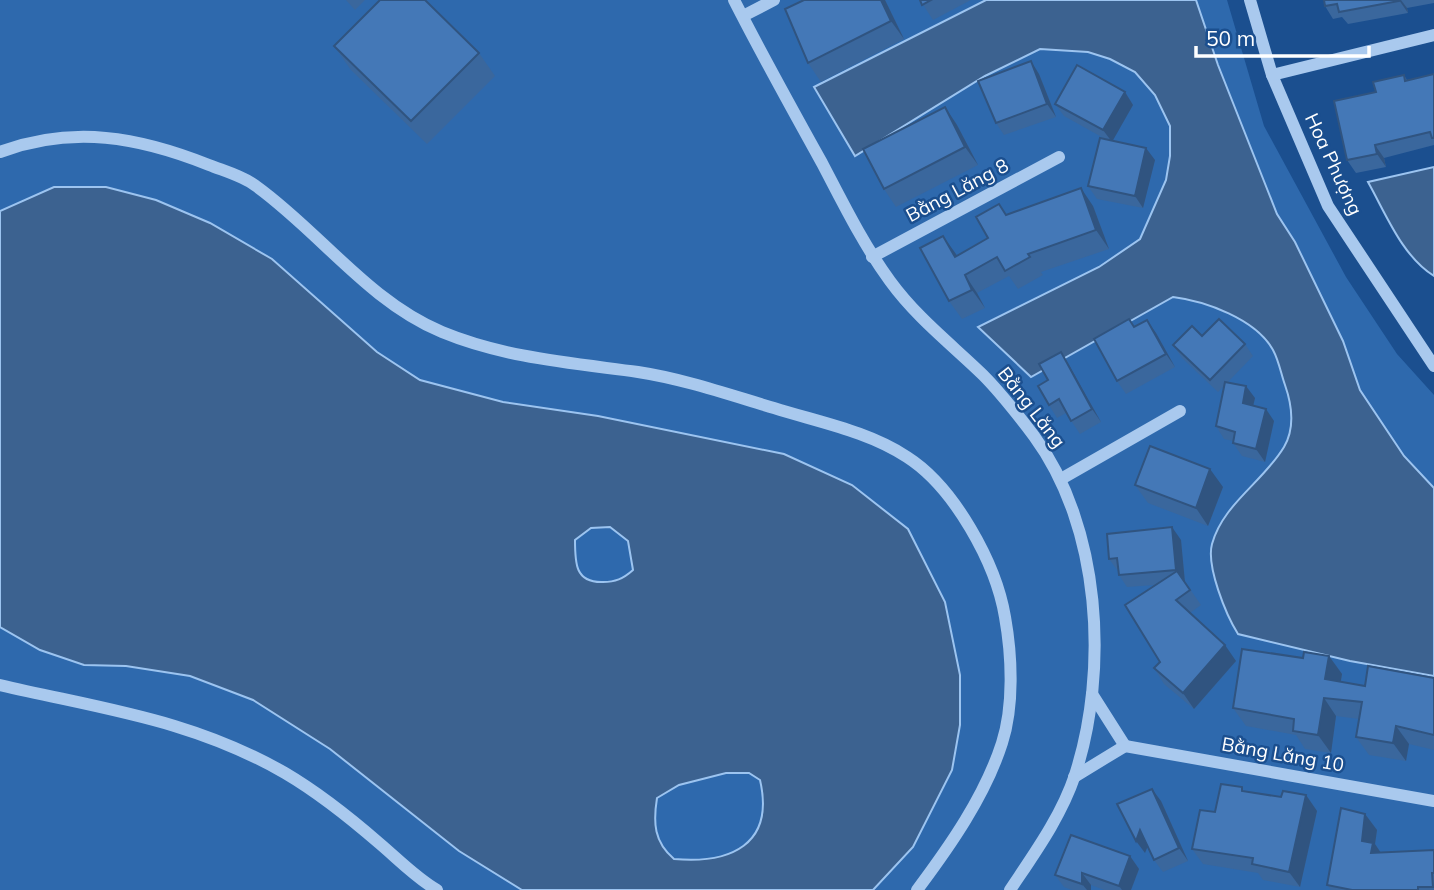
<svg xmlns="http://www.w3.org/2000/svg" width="1434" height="890" viewBox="0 0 1434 890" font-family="Mulish,sans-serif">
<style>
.green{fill:#2e69ad}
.water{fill:#3c6290;stroke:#9cc4f0;stroke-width:2;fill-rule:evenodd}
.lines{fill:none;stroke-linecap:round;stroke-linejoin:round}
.minor{stroke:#a9c9ee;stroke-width:12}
.wall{fill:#3a679d}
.shaded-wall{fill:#305480}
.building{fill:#4478b7;stroke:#305480;stroke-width:2}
.labels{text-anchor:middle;stroke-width:5;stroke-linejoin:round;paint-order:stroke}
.street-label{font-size:19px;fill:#fff;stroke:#1b4f8f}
</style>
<rect width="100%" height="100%" fill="#1b4f8f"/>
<!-- green -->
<path class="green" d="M0 0H1227L1264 126 1346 277 1397 354 1434 395V890H0Z"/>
<!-- water -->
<g class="water">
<path d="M986 0H1196L1218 65 1277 214 1295 242 1343 341 1360 390 1404 456 1434 488V676L1350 661 1238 634C1226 615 1206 566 1212 544 1223 504 1263 482 1284 447 1295 428 1292 405 1285 385 1281 374 1279 361 1273 350 1256 319 1205 301 1173 297L1031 377 978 327 1099 267 1140 239 1166 180 1170 156V126L1155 95 1135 72 1110 59 1088 52 1040 49 985 76 855 156 814 87Z"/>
<path d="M1434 167V276C1402 256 1386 214 1368 182Z"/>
<path d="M54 187H106L156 200 210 223 272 259 377 352 420 380 503 402 598 416 784 454 852 485 908 529 945 602 960 675V725L952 770 913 847 873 890H522L459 851 330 749 253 700 190 676 126 666 84 665 40 650 0 627V211ZM610 527 628 541 633 570C623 579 615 582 603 582 575 583 575 563 575 540L591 528ZM726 773H749L760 780C775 845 730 864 674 859 654 842 653 823 657 798L679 785Z"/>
</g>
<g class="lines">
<!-- minor -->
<g class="minor">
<path d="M734 0C762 55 792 109 822 163 843 203 863 244 890 281 917 318 951 344 983 375 1001 393 1018 415 1034 436 1101 527 1109 670 1075 775 1061 817 1034 854 1010 890"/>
<path d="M1250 0 1272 75 1328 206 1434 366"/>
<path d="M743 16 774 0"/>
<path d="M1272 75 1434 35"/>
<path d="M0 152C73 125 139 137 209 165 224 171 243 176 256 186 320 232 368 301 442 332 505 358 572 363 638 372 684 379 730 395 774 408 818 422 868 431 907 457 954 487 996 563 1005 617 1012 656 1014 706 1002 743 985 796 950 846 917 890"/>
<path d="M872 257 1059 157"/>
<path d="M1061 479 1180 411"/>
<path d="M0 685C102 709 191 719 285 773 319 793 349 817 379 843 398 859 416 878 437 890"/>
<path d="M1092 694 1125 746"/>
<path d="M1125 746 1434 801"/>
<path d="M1074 777 1125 746"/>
</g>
</g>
<!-- wall -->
<g class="wall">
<path d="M346 0H365L355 10Z"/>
<path d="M804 0H885L904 39 821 82 808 63Z"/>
<path d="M920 0H971L933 20Z"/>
<path d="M1324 0H1434V3L1407 8 1408 13 1348 24 1342 17 1333 19 1325 6Z"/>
<path d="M334 46 479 53 495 76 427 144 351 70Z"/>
<path d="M1039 74 1056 117 1004 135 996 123Z"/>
<path d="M1434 74V145L1384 158 1386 167 1356 173 1347 160 1376 92 1404 75 1407 80Z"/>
<path d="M1125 92 1133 105 1112 141 1155 160 1143 208 1097 199 1088 186 1107 140 1064 116 1055 104Z"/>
<path d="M945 107 957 125 978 165 896 207 884 189Z"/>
<path d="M1093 206 1109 249 1041 272 1043 275 1018 289 1009 276 977 293 985 308 962 319 949 301 957 256 988 238 1007 214Z"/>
<path d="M1135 327 1156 333 1175 367 1126 394 1117 381Z"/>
<path d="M1202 336 1245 344 1253 356 1228 382 1255 398 1253 406 1274 421 1265 462 1242 456 1233 443V441L1224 439 1216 426 1224 386 1218 392 1182 358 1173 345Z"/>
<path d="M1069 365 1101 422 1080 434 1066 413 1057 418 1049 405 1048 380Z"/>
<path d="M1135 485 1223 487 1208 526 1148 503Z"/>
<path d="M1181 540 1185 582 1201 605 1190 613 1236 661 1194 709 1164 684 1154 668 1160 662 1155 585 1127 587 1119 575 1118 571 1109 559Z"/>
<path d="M1329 656 1342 674 1341 682 1365 686 1434 678V750L1409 744 1406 761 1369 755 1356 737 1359 719 1336 716 1331 753 1305 749 1296 735 1246 726 1233 708 1303 658Z"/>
<path d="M1245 792 1281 797 1306 795 1317 811 1300 887 1263 880 1258 873 1203 864 1192 849 1215 812Z"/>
<path d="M1161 801 1188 861 1163 872 1154 860 1148 846 1145 853Z"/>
<path d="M1365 814 1377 830 1375 844 1380 852 1434 850V890H1331L1327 885Z"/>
<path d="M1130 856 1139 869 1131 890H1104L1091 885V890H1072L1064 887 1055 875Z"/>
</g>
<!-- shaded-wall -->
<g class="shaded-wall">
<path d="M881 0H885L904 39 891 21Z"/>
<path d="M1399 0H1401L1407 8 1408 13Z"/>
<path d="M1031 61 1039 74 1056 117 1047 104Z"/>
<path d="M1125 92 1133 105 1112 142 1103 130Z"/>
<path d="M945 107 957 125 978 165 965 147Z"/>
<path d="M1375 145 1384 158 1386 167 1377 154Z"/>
<path d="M1146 148 1155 160 1143 208 1135 196Z"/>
<path d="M1081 188 1093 206 1109 249 1096 230Z"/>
<path d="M943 236 956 254 968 275 955 257Z"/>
<path d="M965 275 977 293 985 308 972 290Z"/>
<path d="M1147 320 1156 333 1175 367 1166 354Z"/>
<path d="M1061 352 1069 365 1101 422 1092 409Z"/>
<path d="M1246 386 1255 398 1251 415 1243 403Z"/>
<path d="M1266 409 1274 421 1265 462 1256 449Z"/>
<path d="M1210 469 1223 487 1208 526 1196 508Z"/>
<path d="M1172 527 1181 540 1185 583 1176 570Z"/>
<path d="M1225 645 1236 661 1194 709 1183 693Z"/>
<path d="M1329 656 1342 674 1338 697 1325 679Z"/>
<path d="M1324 698 1336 716 1331 753 1318 735Z"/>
<path d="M1396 726 1409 744 1406 761 1393 743Z"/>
<path d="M1152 789 1161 801 1188 861 1179 848Z"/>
<path d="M1306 795 1317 811 1300 887 1289 872Z"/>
<path d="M1365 814 1377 830 1375 844 1385 859 1383 869 1362 841Z"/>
<path d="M1140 830 1149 843 1145 853 1136 841Z"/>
<path d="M1130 856 1139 869 1131 890H1122L1119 886Z"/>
<path d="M1082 873 1091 885V890H1087L1082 884Z"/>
</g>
<!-- building -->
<g class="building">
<path d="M380 0H425L479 53 411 121 334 46Z"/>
<path d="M804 0H881L891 21 808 63 785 9Z"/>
<path d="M920 0H931L922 5Z"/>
<path d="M1324 0H1399V1L1339 12 1337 4 1325 6Z"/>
<path d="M1031 61 1047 104 996 123 978 81Z"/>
<path d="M1077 65 1125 92 1103 130 1055 104Z"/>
<path d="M1434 74V138H1432L1430 132 1375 145 1377 154 1347 160 1334 101 1376 92 1373 82 1404 75 1405 81Z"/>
<path d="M945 107 965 147 884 189 863 149Z"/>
<path d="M1100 138 1146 148 1135 196 1088 186Z"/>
<path d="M1081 188 1096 230 1028 254 1030 257 1005 271 997 257 965 275 972 290 949 301 920 248 943 236 955 257 988 238 976 217 999 204 1006 215Z"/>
<path d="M1129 319 1134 327 1147 320 1166 354 1117 381 1094 339Z"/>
<path d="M1219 319 1245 344 1210 380 1173 345 1192 326 1202 336Z"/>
<path d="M1061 352 1092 409 1071 421 1059 399 1049 405 1038 386 1048 380 1039 364Z"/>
<path d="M1225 382 1246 386 1243 403 1266 409 1256 449 1233 443 1235 432 1216 426Z"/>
<path d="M1150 446 1210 469 1196 508 1135 485Z"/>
<path d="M1172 527 1176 570 1119 575 1117 558 1109 559 1107 534Z"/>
<path d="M1177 571 1190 590 1176 600 1225 645 1183 693 1154 668 1160 662 1125 605Z"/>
<path d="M1242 649 1303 658 1304 652 1329 656 1325 679 1365 686 1368 666 1434 678V735L1396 726 1393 743 1356 737 1362 702 1324 698 1318 735 1293 731 1294 719 1233 708Z"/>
<path d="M1221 784 1242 787V791L1281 797 1283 791 1306 795 1289 872 1252 864 1253 858 1192 849 1200 810 1215 812Z"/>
<path d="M1152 789 1179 848 1154 860 1140 830 1136 841 1117 804Z"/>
<path d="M1341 808 1365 814 1362 841 1373 843 1371 853 1434 850V873H1432L1433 887H1418V890H1352L1327 885Z"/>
<path d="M1071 835 1130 856 1119 886 1082 873V884L1055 875Z"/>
</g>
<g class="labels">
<!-- street labels -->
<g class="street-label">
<text transform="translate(1334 164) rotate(65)" y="7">Hoa Phượng</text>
<text transform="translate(957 190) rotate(-28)" y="7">Bằng Lăng 8</text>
<text transform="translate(1032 407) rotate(52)" y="7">Bằng Lăng</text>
<text transform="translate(1283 754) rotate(10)" y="7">Bằng Lăng 10</text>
</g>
</g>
<!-- scale -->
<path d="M1196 46v10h173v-10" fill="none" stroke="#ffffff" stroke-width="3.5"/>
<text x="1206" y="46" font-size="21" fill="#ffffff" stroke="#1b4f8f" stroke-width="5" paint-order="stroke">50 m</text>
</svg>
